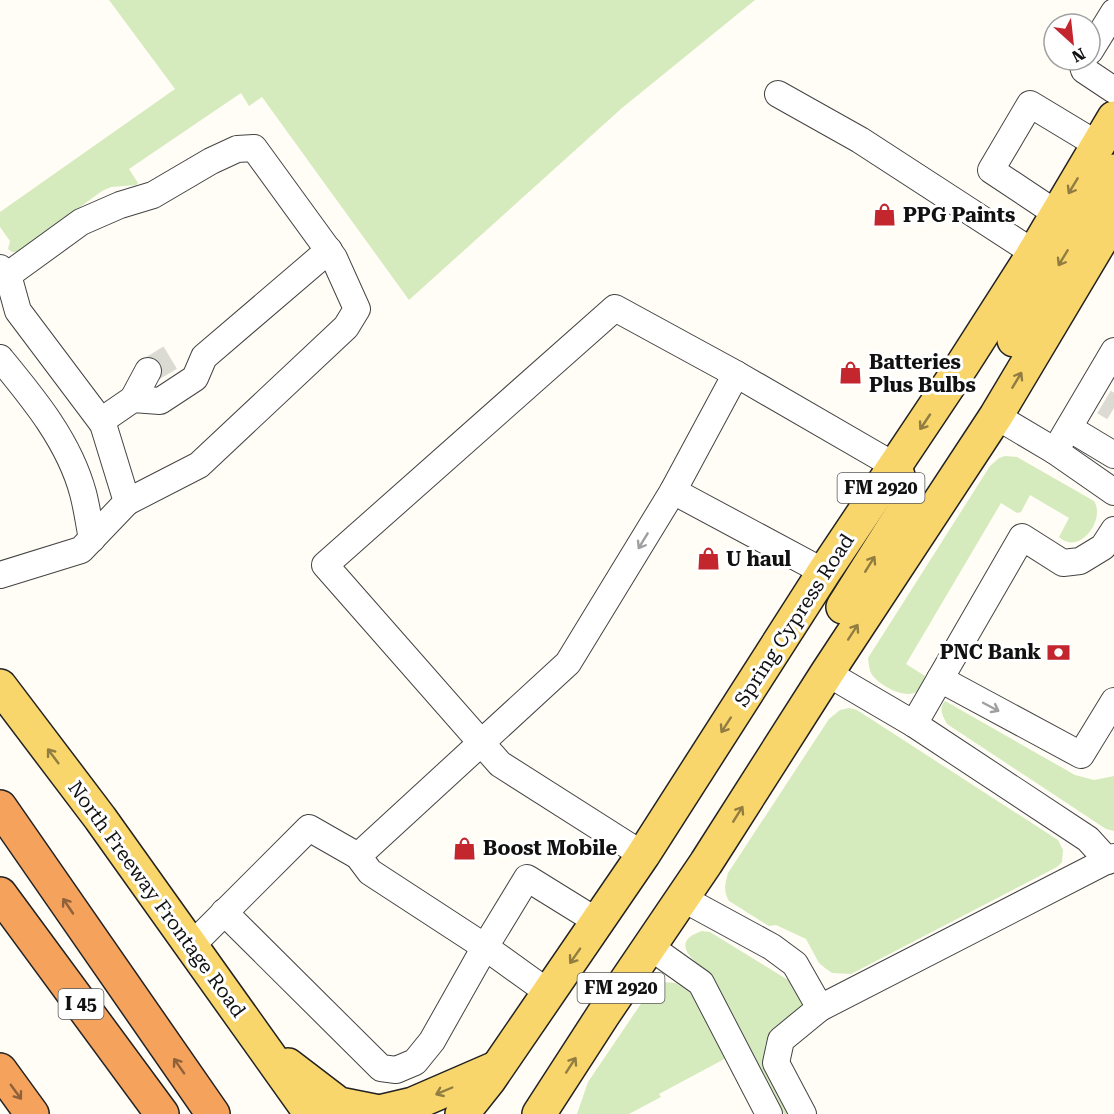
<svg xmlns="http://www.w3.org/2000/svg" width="1114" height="1114" viewBox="0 0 1114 1114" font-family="'Roboto Serif',serif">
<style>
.green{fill:#d5ebbd}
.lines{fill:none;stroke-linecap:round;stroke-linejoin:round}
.minor-tunnel{stroke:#dbdad3;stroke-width:26;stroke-dasharray:26 13;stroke-linecap:butt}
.minor-casing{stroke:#444;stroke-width:28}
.major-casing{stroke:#222;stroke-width:36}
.highway-casing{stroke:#222;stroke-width:36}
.minor{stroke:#fff;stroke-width:26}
.major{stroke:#f9d66b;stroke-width:33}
.highway{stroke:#f5a25d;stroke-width:33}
.oneway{stroke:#917d42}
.oneway2{stroke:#a0a0a0}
.oneway3{stroke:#8e613b}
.labels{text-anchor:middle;stroke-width:6;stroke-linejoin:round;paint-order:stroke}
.shield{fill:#fff;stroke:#585858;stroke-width:1.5}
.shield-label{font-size:18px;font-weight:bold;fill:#111}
.poi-label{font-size:20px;font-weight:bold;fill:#111;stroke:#fff;text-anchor:start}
.street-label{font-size:20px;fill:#111;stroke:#fff}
</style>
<rect width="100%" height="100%" fill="#fffdf5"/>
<!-- green -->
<g class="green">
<path d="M109 0H755L622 108 409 300 262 97 249 106 241 93 129 169 138 183 136 185 111 187 102 191 18 252H12L8 249 10 241 0 227V212L175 89Z"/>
<path d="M1005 456 1017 457 1094 501C1106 520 1079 556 1059 537L1069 518 1030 495 1021 512 1017 513 1001 503 906 664 925 676C923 682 921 688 916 692 905 699 881 686 873 676 869 671 869 665 868 658L990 466 999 458Z"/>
<path d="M945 701 1075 775 1094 780 1114 776V831L1106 829 947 724C943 716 938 709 945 701Z"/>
<path d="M849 708 857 710 1058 840 1063 850 1062 862 1057 867 851 974 832 973 825 968 819 963 806 939 776 925 769 926 729 901C723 891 725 884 728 873L829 719 840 710Z"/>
<path d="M702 931 710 932 793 983 803 1003C797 1018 787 1018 776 1028 771 1033 765 1041 765 1048 763 1065 784 1098 792 1114H784L710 973C694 962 668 942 702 931Z"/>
<path d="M662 982 676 983 699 999 728 1057 659 1094 661 1097 629 1114H577L588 1082 653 986Z"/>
</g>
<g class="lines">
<!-- minor-tunnel -->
<g class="minor-tunnel">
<path d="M148 371 181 351"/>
<path d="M1104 402 1114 408"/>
</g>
<defs>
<g id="minor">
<path d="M1090 51 1114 12"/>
<path d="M1084 60 1082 63 1084 70 1114 90"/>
<path d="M778 94 860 140 1034 253"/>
<path d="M1057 214 991 170 1030 104 1098 145"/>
<path d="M0 268 8 275 18 311 103 424 127 502 81 550 0 575"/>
<path d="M8 275 81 222 120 205 153 195 211 161 237 149 254 148 334 258 357 309 346 327 199 465 127 502"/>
<path d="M0 358C33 398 69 441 83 493 87 508 89 524 92 539"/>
<path d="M133 399 148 371"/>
<path d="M996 416 1055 451 1114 492"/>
<path d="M101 421 133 399 160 401 195 378 204 357 329 250"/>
<path d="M1069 428 1114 455"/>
<path d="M1055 451 1114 351"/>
<path d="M673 491 824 572"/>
<path d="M827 673 914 724 1088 839 1108 861"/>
<path d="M940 679 1081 755 1114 701"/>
<path d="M914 724 1022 537 1063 563 1080 561 1103 547 1114 530"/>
<path d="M643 855 500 764 325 565 615 308 736 374"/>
<path d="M358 856 370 872 485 947 549 993"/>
<path d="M682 898 772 947 795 964 820 1008 1114 857"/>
<path d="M224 912 381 1068 396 1070 415 1062 432 1041 485 947 527 878 598 922"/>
<path d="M191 946 309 828 358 856 568 663 673 491 736 374 895 466"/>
<path d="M649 946 701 983 769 1114"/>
<path d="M803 1114 776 1063 781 1040 820 1008"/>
</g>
<g id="major">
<path d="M1014 340 1114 171"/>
<path d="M843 607 907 506 895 466"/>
<path d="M0 686 100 818 311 1114"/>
<path d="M288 1065 339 1104 379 1112 413 1104 496 1068"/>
<path d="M462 1114 489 1080 643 855 824 572 963 364 1034 253 1114 118"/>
<path d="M539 1114 603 1015 706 863 827 673 996 416 1114 218"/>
</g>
<g id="highway">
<path d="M0 807 213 1114"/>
<path d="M0 894 162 1114"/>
<path d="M0 1070 32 1114"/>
</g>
</defs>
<!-- minor casing -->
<use href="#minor" class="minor-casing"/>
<!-- major casing -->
<use href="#major" class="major-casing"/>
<!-- highway casing -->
<use href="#highway" class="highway-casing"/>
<!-- minor -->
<use href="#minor" class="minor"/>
<!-- major -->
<use href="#major" class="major"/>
<!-- highway -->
<use href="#highway" class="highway"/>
</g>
<!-- one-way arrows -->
<defs><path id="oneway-shaft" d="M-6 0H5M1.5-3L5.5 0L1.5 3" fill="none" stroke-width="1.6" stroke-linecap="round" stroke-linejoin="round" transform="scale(1.5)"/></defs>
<g class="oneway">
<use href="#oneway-shaft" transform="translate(1073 186) rotate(121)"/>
<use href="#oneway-shaft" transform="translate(1063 258) rotate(121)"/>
<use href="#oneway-shaft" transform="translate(1017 380) rotate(-59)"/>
<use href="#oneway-shaft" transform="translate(925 422) rotate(124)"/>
<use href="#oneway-shaft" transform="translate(870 564) rotate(-58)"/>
<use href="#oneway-shaft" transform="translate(853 632) rotate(-57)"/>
<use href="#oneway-shaft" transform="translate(726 725) rotate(123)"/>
<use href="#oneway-shaft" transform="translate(53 756) rotate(-127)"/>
<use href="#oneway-shaft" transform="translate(738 814) rotate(-58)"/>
<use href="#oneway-shaft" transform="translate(575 956) rotate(125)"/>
<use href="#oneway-shaft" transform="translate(571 1065) rotate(-57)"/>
<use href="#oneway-shaft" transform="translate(444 1091) rotate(157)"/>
</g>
<g class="oneway2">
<use href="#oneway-shaft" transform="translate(643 541) rotate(121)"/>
<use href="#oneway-shaft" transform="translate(991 707) rotate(28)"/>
</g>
<g class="oneway3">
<use href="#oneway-shaft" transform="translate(68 906) rotate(-124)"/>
<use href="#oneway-shaft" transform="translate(179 1066) rotate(-125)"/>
<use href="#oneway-shaft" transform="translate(16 1092) rotate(54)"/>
</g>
<!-- icons -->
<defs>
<symbol id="shop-bare" viewBox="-9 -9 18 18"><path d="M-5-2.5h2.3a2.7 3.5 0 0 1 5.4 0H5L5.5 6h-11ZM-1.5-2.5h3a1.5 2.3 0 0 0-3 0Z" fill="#c4262e" stroke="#fff" stroke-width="2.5" paint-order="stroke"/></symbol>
<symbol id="bank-bare" viewBox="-9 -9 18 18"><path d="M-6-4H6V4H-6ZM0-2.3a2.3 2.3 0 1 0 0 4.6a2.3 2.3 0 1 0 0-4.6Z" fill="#c4262e" stroke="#fff" stroke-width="2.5" paint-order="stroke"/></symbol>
</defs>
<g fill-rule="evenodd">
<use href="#shop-bare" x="868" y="198" width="33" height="33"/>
<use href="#shop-bare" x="834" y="356" width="33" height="33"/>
<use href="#shop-bare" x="692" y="542" width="33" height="33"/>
<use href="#bank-bare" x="1042" y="636" width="33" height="33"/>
<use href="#shop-bare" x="448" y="832" width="33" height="33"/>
</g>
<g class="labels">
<!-- shield labels -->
<g class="shield">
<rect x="837.5" y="473" width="87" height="30" rx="4.5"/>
<rect x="577.5" y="973" width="87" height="30" rx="4.5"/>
<rect x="58.5" y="989" width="45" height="30" rx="4.5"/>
</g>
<g class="shield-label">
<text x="881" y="494">FM 2920</text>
<text x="621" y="994">FM 2920</text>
<text x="81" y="1010">I 45</text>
</g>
<!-- poi labels -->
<g class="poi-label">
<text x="903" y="222">PPG Paints</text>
<text x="869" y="369">Batteries<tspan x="869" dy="23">Plus Bulbs</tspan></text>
<text x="726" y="566">U haul</text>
<text x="1041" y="659" text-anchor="end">PNC Bank</text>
<text x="483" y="855">Boost Mobile</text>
</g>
<!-- street labels -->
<g class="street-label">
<text transform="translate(794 620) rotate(-57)" y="7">Spring Cypress Road</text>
<text transform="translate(157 899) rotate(54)" y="7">North Freeway Frontage Road</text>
</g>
</g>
<!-- north arrow -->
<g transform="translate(1072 42) rotate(153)"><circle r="28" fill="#ffffff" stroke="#a0a0a0" stroke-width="1.5"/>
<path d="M0-4.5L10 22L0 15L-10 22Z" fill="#c4262e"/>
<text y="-9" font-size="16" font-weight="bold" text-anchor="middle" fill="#111111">N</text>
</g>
</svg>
